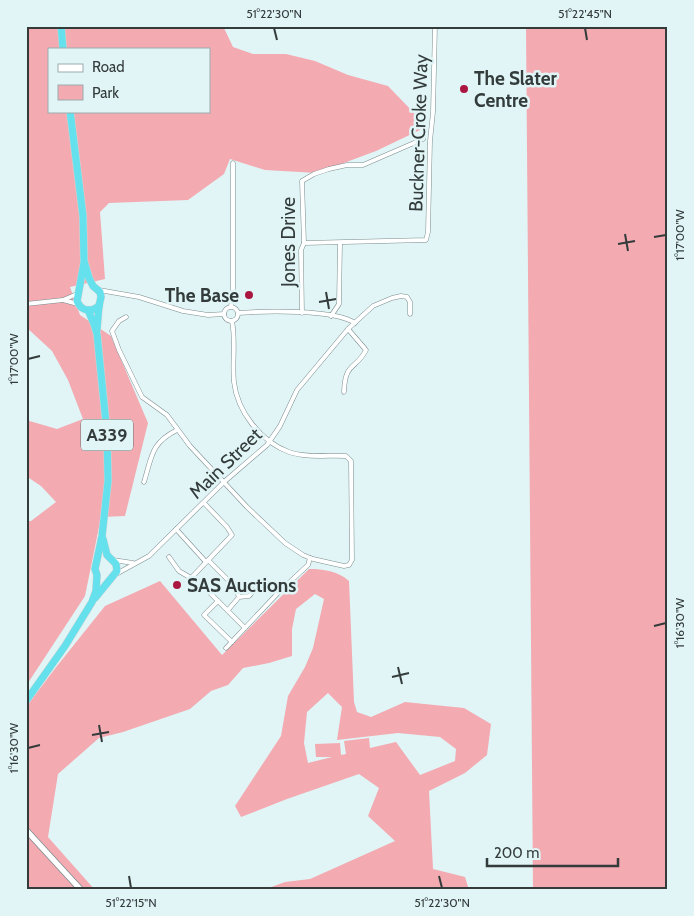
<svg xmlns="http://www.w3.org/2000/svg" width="694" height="916" viewBox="0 0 694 916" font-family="Cabin,sans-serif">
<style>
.green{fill:#f3aab1;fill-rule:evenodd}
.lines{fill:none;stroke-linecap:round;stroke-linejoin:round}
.street-casing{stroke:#7b8c8e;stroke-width:5}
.secondary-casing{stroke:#7b8c8e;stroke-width:7}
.highway-casing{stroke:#d2d4d4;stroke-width:8}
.street{stroke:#fff;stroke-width:4}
.secondary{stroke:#fff;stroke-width:5.5}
.highway{stroke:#64e1ed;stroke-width:7}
.ticks{fill:none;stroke:#333b3b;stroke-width:2}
.poi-dot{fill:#ab1641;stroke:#e1f5f7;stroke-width:2}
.labels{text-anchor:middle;stroke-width:5;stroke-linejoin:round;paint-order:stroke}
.shield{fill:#e1f5f7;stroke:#677373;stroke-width:1}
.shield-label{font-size:18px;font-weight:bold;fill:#333b3b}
.poi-label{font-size:19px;font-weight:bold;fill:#333b3b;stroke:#e1f5f7;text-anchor:start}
.street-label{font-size:19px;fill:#333b3b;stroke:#e1f5f7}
.neatline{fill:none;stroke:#333b3b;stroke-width:2}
.ticks-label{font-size:12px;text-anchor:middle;fill:#333b3b}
</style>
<rect width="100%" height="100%" fill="#e1f5f7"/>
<!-- green -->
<g class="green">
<path d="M26 26H223L233 47 253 54H286L315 61 348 75 388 86 415 114 420 130 376 151 317 173 265 170 230 159 224 174 188 200 109 203 100 212 105 279 70 287 80 315 111 336 148 423 125 516 101 517 85 596 26 686V521H31L56 502 41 486 26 476V420L57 429 83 419 68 380 52 351 26 327ZM49 49H209V111H49Z"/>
<path d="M526 26H668V890H533Z"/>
<path d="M309 569C323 569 338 571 349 581L354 702 357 712 371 717 405 702 464 708 491 724 487 755 465 773 429 791 433 869 465 877 469 890H263L285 882 310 879 395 841 368 816 379 788 359 774 287 799 241 817 235 806 281 736 288 696 305 667 313 648 324 599 315 594 296 609 292 629V656L269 663 243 668 228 685 211 691 190 709 123 732 99 738 58 774 48 837 95 890H26V707L57 666 105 606 160 581 222 655ZM328 693 342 707 337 740 398 733 440 737 456 749 455 761 420 775 396 742 370 748 369 738 344 741 346 754 341 755 340 743 315 744 316 757H332L308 763 304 743 307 712Z"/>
</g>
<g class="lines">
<defs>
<g id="street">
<path d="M304 243 426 240 428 232 430 141 433 112 435 26"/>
<path d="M99 290 139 297 183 311 208 315 224 314"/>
<path d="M63 300 78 304"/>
<path d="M26 304 63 300 77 294"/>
<path d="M231 306 233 293V163"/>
<circle cx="231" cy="314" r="7"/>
<path d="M238 313C264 311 334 309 355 323"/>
<path d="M302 313 301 250 304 243 302 181 314 174 329 169 347 165H363L423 139"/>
<path d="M331 316 339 304 340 243"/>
<path d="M126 317 119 321 112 331 119 350 142 397 167 415 190 446 247 507 285 543 303 555 313 559 344 566 349 565 352 560 351 461 346 456C328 455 306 458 289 452 261 442 237 411 234 382 232 362 236 341 232 321"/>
<path d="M344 392C345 361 356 370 366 350L348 329"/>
<path d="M144 482C152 456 151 443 177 430"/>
<path d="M204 503 227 527 232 535 193 576 245 628"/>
<path d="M176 529 206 562"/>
<path d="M169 557 179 571 191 578 193 576"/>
<path d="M113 560 133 563"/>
<path d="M208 560 235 587 239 597 228 610"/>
<path d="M118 573 149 556 224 482 267 445 280 426 297 390 348 329 373 306 392 298 401 296 407 297 410 302V314"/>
<path d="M239 597 249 596 257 587"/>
<path d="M218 601 204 615 232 642"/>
<path d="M226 648 278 593 308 565 310 558"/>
</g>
<path id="secondary" d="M26 830 81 890"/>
<g id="highway">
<path d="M61 26 63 49"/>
<path d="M70 111 83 216 84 261 89 278 93 286 100 292 101 297 99 306 97 329"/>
<path d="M84 263 77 301C81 311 91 313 99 306"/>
<path d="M95 598 117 571 116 564 107 555 103 539"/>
<path d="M26 701 65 646 92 602 96 591 97 575 95 569 102 536 108 481 107 433 97 334 94 324 88 310"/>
</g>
</defs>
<!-- street casing -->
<use href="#street" class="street-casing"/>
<!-- secondary casing -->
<use href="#secondary" class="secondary-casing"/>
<!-- highway casing -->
<use href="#highway" class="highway-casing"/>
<!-- street -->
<use href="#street" class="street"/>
<!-- secondary -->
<use href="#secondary" class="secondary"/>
<!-- highway -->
<use href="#highway" class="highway"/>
</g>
<!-- ticks -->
<path class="ticks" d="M274 28 277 40M585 28 587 40M625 234 628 251M654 237 666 235M618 244 635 241M326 292 329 309M319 302 336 299M28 359 40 356M654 626 666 623M398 667 402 684M392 677 409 673M99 725 102 742M92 735 109 732M28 748 40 745M129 876 131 888M439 876 442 888"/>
<!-- markers -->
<g class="poi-dot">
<circle cx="464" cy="89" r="5"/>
<circle cx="249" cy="295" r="5"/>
<circle cx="177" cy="585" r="5"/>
</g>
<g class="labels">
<!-- shield labels -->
<rect class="shield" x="81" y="419.5" width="52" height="31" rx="4"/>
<g class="shield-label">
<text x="107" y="441">A339</text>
</g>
<!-- poi labels -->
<g class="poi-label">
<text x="474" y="85">The Slater<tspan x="474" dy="22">Centre</tspan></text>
<text x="239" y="302" text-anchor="end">The Base</text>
<text x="187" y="592">SAS Auctions</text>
</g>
<!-- street labels -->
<g class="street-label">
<text transform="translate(418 133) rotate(-88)" y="7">Buckner-Croke Way</text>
<text transform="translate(288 242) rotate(-90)" y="7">Jones Drive</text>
<text transform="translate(225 463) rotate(-44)" y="7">Main Street</text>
</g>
</g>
<!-- border -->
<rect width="694" height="916" fill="none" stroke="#e1f5f7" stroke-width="55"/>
<!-- legend -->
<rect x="48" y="48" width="162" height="65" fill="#e1f5f7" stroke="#9babac"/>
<rect x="58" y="64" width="25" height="8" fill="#ffffff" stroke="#9babac"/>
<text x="92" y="72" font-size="15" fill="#333b3b">Road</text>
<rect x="58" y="85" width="25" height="15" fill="#f3aab1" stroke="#9babac"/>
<text x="92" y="98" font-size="15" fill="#333b3b">Park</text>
<!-- scale -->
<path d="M487 858v8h131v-8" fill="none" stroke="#333b3b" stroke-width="2.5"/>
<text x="494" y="858" font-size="15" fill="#333b3b" stroke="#e1f5f7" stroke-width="4" paint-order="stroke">200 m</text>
<rect x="28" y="28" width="638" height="860" class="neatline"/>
<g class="ticks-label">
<text x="274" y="18">51°22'30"N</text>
<text x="585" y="18">51°22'45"N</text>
<text transform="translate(680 235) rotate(-90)" y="4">1°17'00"W</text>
<text transform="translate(14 359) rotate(-90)" y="4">1°17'00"W</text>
<text transform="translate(680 623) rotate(-90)" y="4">1°16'30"W</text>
<text transform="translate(14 748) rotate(-90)" y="4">1°16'30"W</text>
<text x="131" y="907">51°22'15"N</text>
<text x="442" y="907">51°22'30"N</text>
</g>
</svg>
